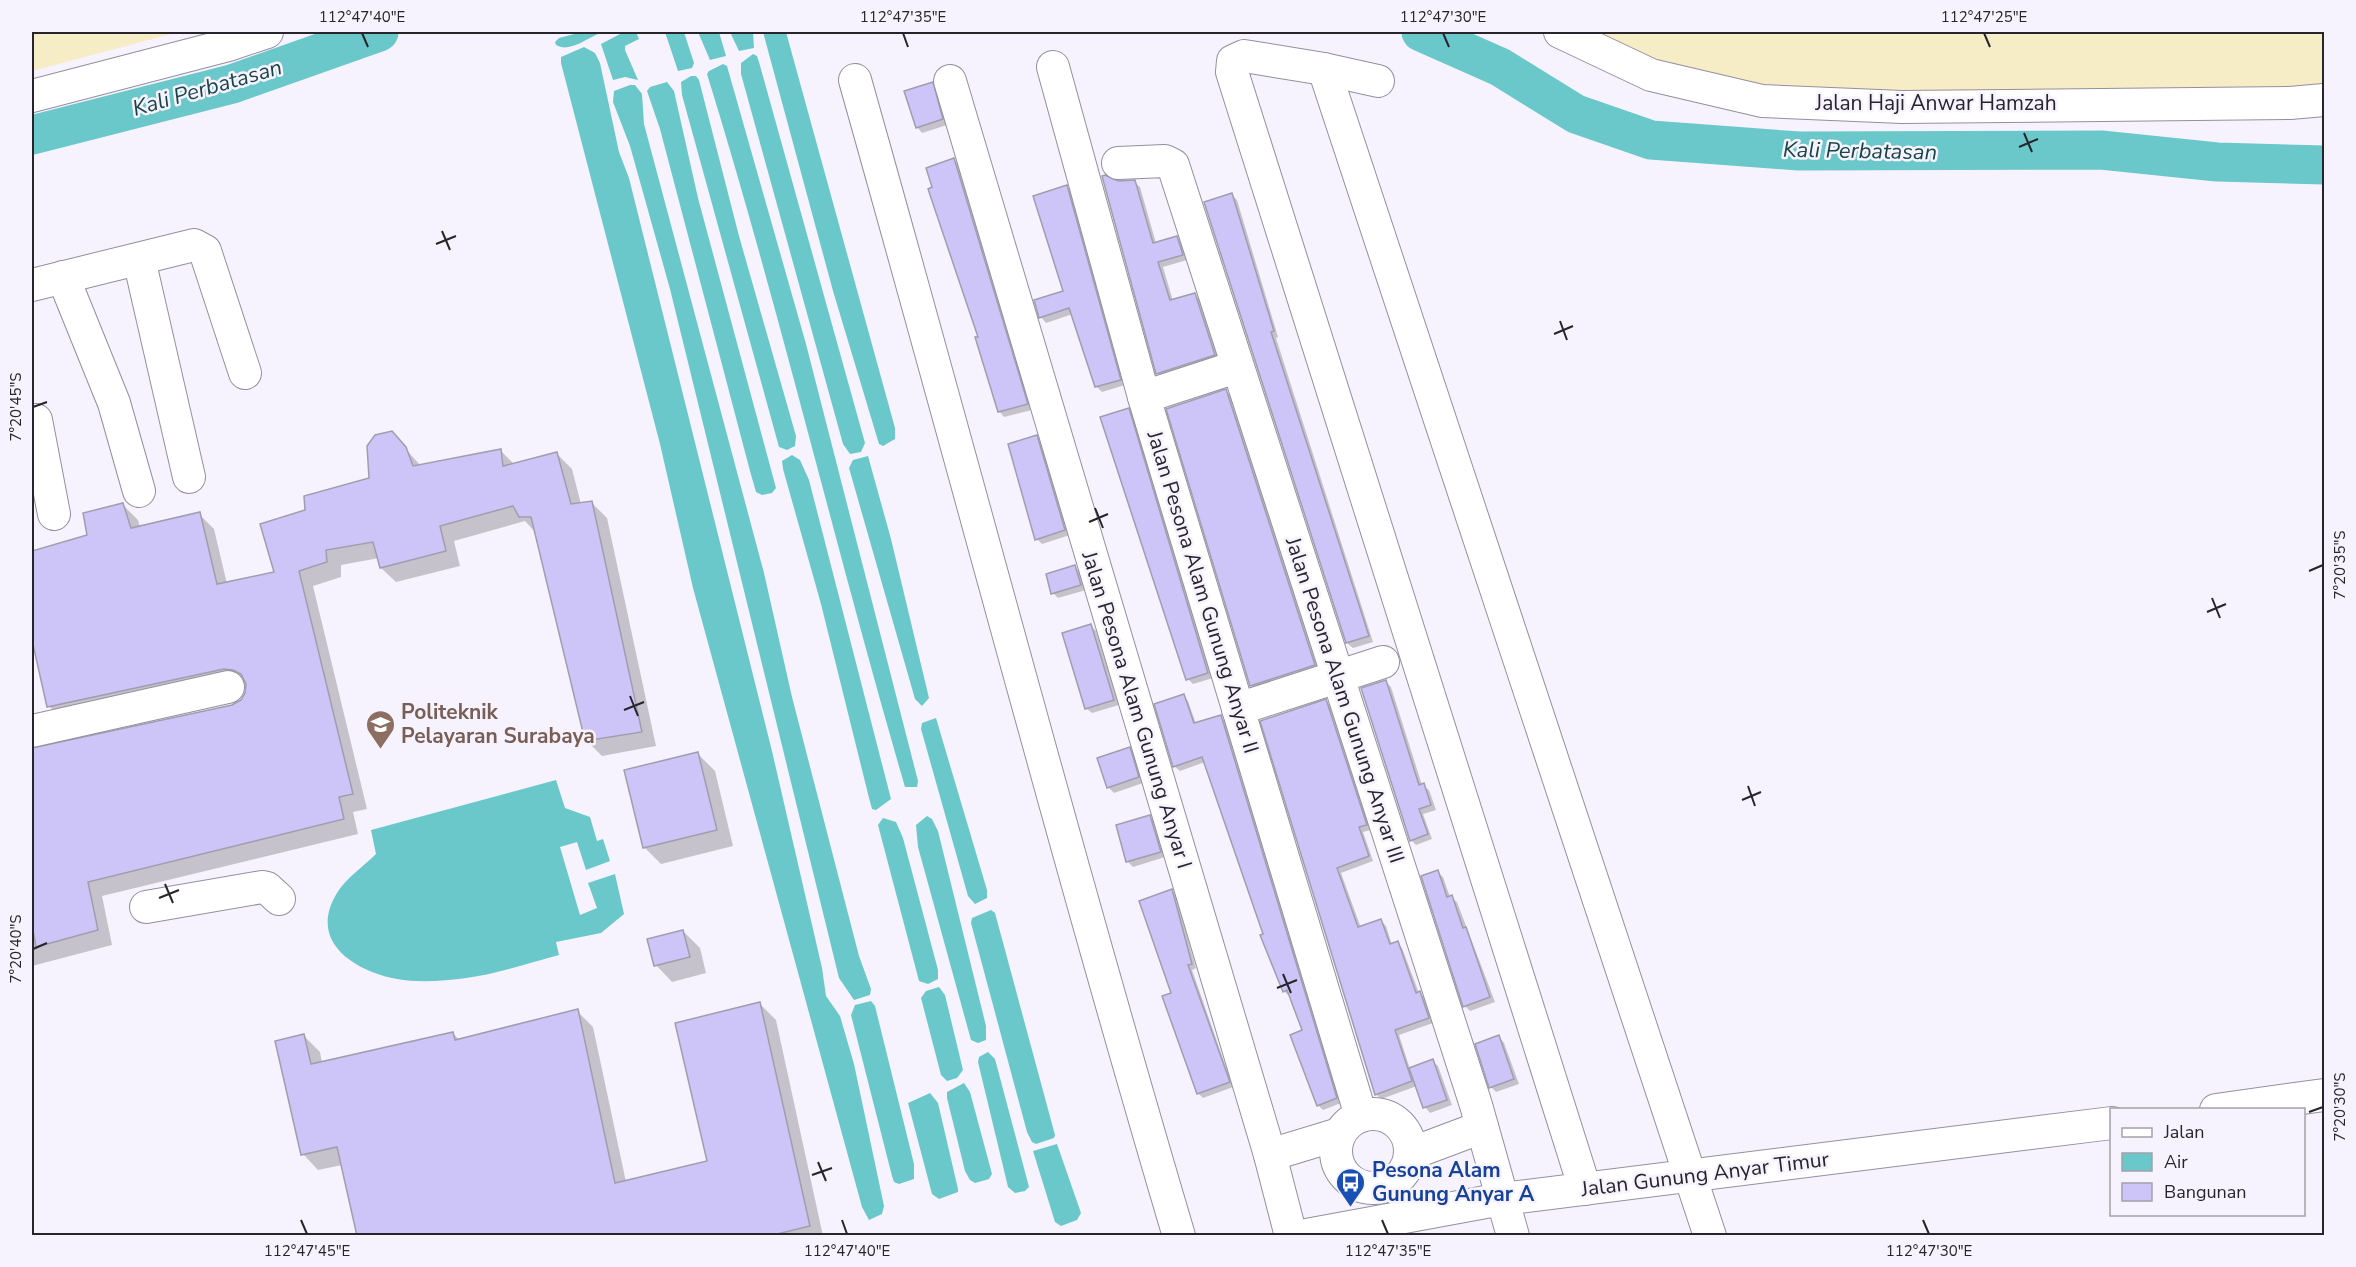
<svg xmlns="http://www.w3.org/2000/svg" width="2356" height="1267" viewBox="0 0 2356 1267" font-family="'Nunito Sans',sans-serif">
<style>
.sand{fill:#f6ecc6}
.water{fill:#6ac8ca}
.shadow{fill:#0003}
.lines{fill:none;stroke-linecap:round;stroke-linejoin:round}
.river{stroke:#6ac8ca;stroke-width:39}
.building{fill:#cdc4f8;stroke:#a09eae;stroke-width:1.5}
.minor-casing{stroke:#948f9e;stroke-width:34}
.minor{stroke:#fff;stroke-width:32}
.ticks{fill:none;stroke:#27252b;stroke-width:2}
.labels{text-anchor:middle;stroke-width:5;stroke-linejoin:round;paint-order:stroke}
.street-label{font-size:21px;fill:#27252b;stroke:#f7f3fe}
.education-label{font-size:21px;font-weight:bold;fill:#785e54;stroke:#f7f3fe;text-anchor:start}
.transit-label{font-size:21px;font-weight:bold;fill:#164399;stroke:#f7f3fe;text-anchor:start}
.water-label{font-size:22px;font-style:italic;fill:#194546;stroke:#f7f3fe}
.neatline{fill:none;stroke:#27252b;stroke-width:2}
.ticks-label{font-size:15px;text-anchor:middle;fill:#27252b}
</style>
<rect width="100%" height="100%" fill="#f7f3fe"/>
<!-- sand -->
<g class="sand">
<path d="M32 32H179L32 71Z"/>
<path d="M1560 32H2324V100L1762 101Z"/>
</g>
<!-- water -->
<g class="water">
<path d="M582 32H604C590 35 571 54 556 45L555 42 559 38Z"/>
<path d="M636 32 639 39 625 46V50L638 80 625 77 613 80 601 44 622 33Z"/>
<path d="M665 32H684L694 63 692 68 678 71Z"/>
<path d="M698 32H719L726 56 710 60Z"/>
<path d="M730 32H753L754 48 739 51Z"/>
<path d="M763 32H786L895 428V439L883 446 879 444 833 291Z"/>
<path d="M584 47 595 53 600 63 619 152 629 178 772 751 822 968 826 996 840 1016 854 1064 884 1206 882 1214 869 1220 862 1207 693 588 660 444 561 63V57Z"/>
<path d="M753 54 757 56 759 62 865 443 861 452 850 454 843 444 741 74V63Z"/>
<path d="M723 64 727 66 806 344 918 781 917 787H905C836 551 780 310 707 74L709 71Z"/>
<path d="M691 76H696L699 80 739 236 796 436 795 446 787 450 779 447 682 95 681 82Z"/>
<path d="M667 82 674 91 698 198 776 488 772 493 762 495 756 492 750 471 660 129 647 91 650 87Z"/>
<path d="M630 85H635L642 94 644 124 764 573 792 697 859 956 871 989 870 995 854 1000 839 978 670 289 630 146 613 102 614 91Z"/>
<path d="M792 455 800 460 809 480 891 799 876 810 872 809 869 798 821 604 783 469 782 461Z"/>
<path d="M868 456 891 539 929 698 922 706 915 699 849 468 853 460Z"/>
<path d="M936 718 987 890V898L975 904 968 896 921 729 922 723Z"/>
<path d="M556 780 565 808 590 817 597 841 603 839 610 861 586 870 577 842 560 847 580 915 597 908 588 883 615 874 624 914 601 933 556 942 559 955C529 963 497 974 466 978 445 981 418 983 397 979 355 971 307 942 337 893 346 878 364 866 376 854L371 830Z"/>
<path d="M927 816 932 819 938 831 986 1026V1040L978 1043 971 1040 918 847 916 825Z"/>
<path d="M883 818 896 822 903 838 938 970V979L928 984 919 981 878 825Z"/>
<path d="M991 910 995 913 1055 1135 1054 1138 1036 1144 1032 1142 1027 1132 971 923 972 918Z"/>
<path d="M939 987 945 995 963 1070 957 1078 947 1081 941 1075 921 998 926 991Z"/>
<path d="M871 1001 875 1006 914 1164V1179L899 1184 894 1182 892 1176 851 1015 855 1005Z"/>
<path d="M988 1052 995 1059 1029 1187 1025 1191 1015 1193 1008 1187 978 1062 979 1057Z"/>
<path d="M964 1083 970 1092 992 1174 989 1179 975 1183 970 1180 965 1171 947 1098V1092Z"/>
<path d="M930 1093 938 1103 958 1189V1192L939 1199 932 1194 908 1103Z"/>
<path d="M1057 1144 1081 1213 1077 1220 1061 1226 1055 1222 1033 1151Z"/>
</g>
<!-- shadow -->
<g class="shadow">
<path d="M932 84 938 89 947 125 922 133 917 127Z"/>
<path d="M954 160 959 165 1032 410 1004 417 999 411 980 338Z"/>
<path d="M1118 182H1134L1140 187 1156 243 1176 237 1182 243 1187 260 1163 267 1173 301 1195 295 1200 300 1220 360 1163 379 1158 373Z"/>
<path d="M1067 187 1072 193 1125 385 1102 392 1096 386 1073 314 1046 323 1041 317 1065 291Z"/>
<path d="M1232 195 1237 200 1278 337 1276 338 1373 642 1353 648 1347 643Z"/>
<path d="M1226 391 1231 396 1320 670 1257 691 1251 685Z"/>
<path d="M1128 410 1134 415 1213 678 1193 684 1188 679Z"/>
<path d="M391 433 421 466 500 450 515 465 557 454 572 469 581 504 592 503 607 518 656 746 602 756 587 741 535 532 525 521 454 541 460 566 396 582 381 568 379 558 341 565V577L313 586 367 809 353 812 358 834 102 896 112 945 32 966V749L232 706 242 701 247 692V684L64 721 49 706 32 634V553L88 536 123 505 138 520 140 527 199 514 214 529 227 584 275 573 306 511 370 480Z"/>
<path d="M1036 437 1042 443 1070 535 1042 544 1037 539Z"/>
<path d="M1075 567 1080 572 1086 590 1058 598 1053 593Z"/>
<path d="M1091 626 1096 631 1119 705 1092 713 1086 708Z"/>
<path d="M1386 682 1391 687 1422 785 1429 790 1436 810 1423 814 1432 839 1416 845 1411 840Z"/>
<path d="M1183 696 1188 701 1196 724 1221 717 1226 722 1341 1103 1323 1110 1318 1105 1303 1031 1289 996 1284 991 1205 762 1180 771 1174 766Z"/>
<path d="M1326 701 1331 706 1371 830 1363 832 1373 861 1341 873 1361 928 1381 921 1386 926 1392 945 1397 943 1402 948 1419 993 1425 998 1433 1023 1399 1035 1410 1069 1432 1061 1438 1066 1452 1105 1430 1113 1425 1107 1417 1086 1381 1099 1376 1094 1262 722Z"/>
<path d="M1129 749 1135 754 1143 783 1114 793 1108 787Z"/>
<path d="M698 754 715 771 733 846 661 864 644 847Z"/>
<path d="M1150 817 1155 822 1165 857 1133 867 1127 861Z"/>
<path d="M1437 872 1443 877 1450 897 1457 902 1495 1002 1470 1011 1465 1006Z"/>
<path d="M1172 891 1176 896 1196 968 1192 970 1233 1087 1203 1098 1198 1093 1173 994Z"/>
<path d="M683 931 700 948 706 973 672 982 656 965Z"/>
<path d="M760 1004 776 1020 823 1236H358L342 1165 318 1170 303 1154 304 1036 320 1052 322 1063 453 1033 459 1040 577 1011 593 1027 626 1182 709 1162Z"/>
<path d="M1499 1037 1504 1043 1519 1084 1496 1092 1491 1087Z"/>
</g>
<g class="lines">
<!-- river -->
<g class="river">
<path d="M1421 32 1500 67 1576 114 1651 140 1799 151 2101 150 2217 162 2324 165"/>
<path d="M32 135 232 84 379 32"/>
</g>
</g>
<!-- building -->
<g class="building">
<path d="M933 82 943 119 916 128 904 91Z"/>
<path d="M954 158 1028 404 998 412 975 337H978L928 189 932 187 926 168Z"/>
<path d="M1105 175 1118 181 1135 180 1153 243 1177 236 1183 255 1158 262 1170 300 1195 293 1215 355 1156 374 1102 176Z"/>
<path d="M1067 185 1121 380 1095 387 1069 308 1039 318 1034 300 1063 291 1033 196Z"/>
<path d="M1232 193 1274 331 1271 332 1369 636 1346 643 1204 202Z"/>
<path d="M1226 389 1315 665 1250 686 1166 409Z"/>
<path d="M1129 408 1208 673 1186 680 1100 417Z"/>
<path d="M392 431 406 447 413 466 501 449 503 466 557 452 571 504 592 501 642 732 585 741 531 517H519L513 506 440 526 446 551 380 568 373 542 326 550 327 562 299 571 353 794 339 797 344 819 88 882 98 930 36 947 32 925V748L232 705 241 700 245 693 246 684 241 674 233 670 224 669 47 707 32 640V551L87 535 83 513 123 503 131 528 200 512 217 584 274 572 260 524 305 510 304 496 369 478 367 446 375 435Z"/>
<path d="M1037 435 1065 530 1035 540 1008 444Z"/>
<path d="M1075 565 1081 585 1051 594 1046 574Z"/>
<path d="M1091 624 1114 700 1085 709 1062 633Z"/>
<path d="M1386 680 1419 785 1424 783 1431 805 1419 809 1428 834 1410 841 1361 688Z"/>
<path d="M1184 694 1194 723 1221 715 1337 1098 1317 1106 1290 1035 1302 1030 1287 990 1283 992 1260 935 1263 934 1202 757 1173 767 1154 704Z"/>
<path d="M1326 699 1367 825 1359 827 1369 856 1337 868 1358 927 1381 919 1390 944 1398 941 1416 993 1420 991 1429 1018 1395 1030 1412 1081 1375 1095 1260 721Z"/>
<path d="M1130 747 1139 777 1107 788 1097 758Z"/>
<path d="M698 752 717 830 643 848 624 770Z"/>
<path d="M1150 815 1161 852 1126 862 1116 825Z"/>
<path d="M1438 870 1447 897 1452 895 1463 928 1466 927 1490 997 1463 1007 1421 876Z"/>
<path d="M1172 889 1192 964 1188 965 1230 1082 1197 1094 1162 996 1171 993 1139 901Z"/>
<path d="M683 930 690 957 654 966 647 939Z"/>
<path d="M760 1002 810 1226 769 1236H357L337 1147 301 1155 275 1041 304 1034 311 1064 453 1032 455 1040 578 1009 615 1183 707 1161 675 1023Z"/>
<path d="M1499 1035 1514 1079 1489 1088 1475 1044Z"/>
<path d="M1433 1059 1447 1100 1423 1108 1409 1068Z"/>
</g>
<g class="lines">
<defs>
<g id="minor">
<path d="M1560 32 1651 75 1762 101 1902 107 2290 103 2324 100"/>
<path d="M1053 67 1144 397 1361 1116"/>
<path d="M1324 69 1378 81"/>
<path d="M855 80C964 465 1065 852 1179 1236"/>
<path d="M950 81 1270 1155 1291 1236"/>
<path d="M32 96 228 45 267 32"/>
<path d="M1118 163 1165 161 1173 165 1476 1105 1513 1236"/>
<path d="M139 259 189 477"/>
<path d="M63 277 114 403 139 491"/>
<path d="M32 285 194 245 205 251 245 373"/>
<path d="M1144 397 1236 367"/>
<path d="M36 420 54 514"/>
<path d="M1238 709 1383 662"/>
<path d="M32 731 228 687"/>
<path d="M146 907 262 887 267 888 279 899"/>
<path d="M2216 1110 2324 1095"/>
<circle cx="1373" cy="1151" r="37"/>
<path d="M1410 1154 1482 1127"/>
<path d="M1270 1155 1339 1134"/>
<path d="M1585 1189 1232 72 1233 61 1244 56 1324 69 1710 1236"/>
<path d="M1301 1236 1502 1199 2112 1123"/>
</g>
</defs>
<!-- minor casing -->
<use href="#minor" class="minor-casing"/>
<!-- minor -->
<use href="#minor" class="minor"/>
</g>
<!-- ticks -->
<path class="ticks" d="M362 33 368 47M903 33 908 47M1443 33 1449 47M1984 33 1990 47M2024 133 2032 152M2019 147 2038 139M442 231 450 250M436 244 456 236M1560 321 1567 340M1554 334 1573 326M33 407 47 402M1095 508 1103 528M1089 522 1108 514M2309 571 2323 565M2212 598 2220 618M2207 612 2226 604M630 696 638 716M624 710 644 702M1748 786 1755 806M1742 800 1761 792M165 884 173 903M159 898 179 890M33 949 47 943M1283 974 1291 993M1277 988 1297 980M2309 1112 2323 1107M818 1162 826 1181M812 1175 832 1168M301 1220 307 1234M842 1220 847 1234M1382 1220 1388 1234M1923 1220 1929 1234"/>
<!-- icons -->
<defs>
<symbol id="university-pin" viewBox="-11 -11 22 30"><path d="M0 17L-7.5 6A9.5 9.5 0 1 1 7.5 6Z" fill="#8d6e63" stroke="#f7f3fe"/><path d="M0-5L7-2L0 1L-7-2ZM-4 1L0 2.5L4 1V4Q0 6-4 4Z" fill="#fff"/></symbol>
<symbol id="bus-pin" viewBox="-11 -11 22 30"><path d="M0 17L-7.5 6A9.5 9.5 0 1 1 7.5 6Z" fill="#1a4fb4" stroke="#f7f3fe"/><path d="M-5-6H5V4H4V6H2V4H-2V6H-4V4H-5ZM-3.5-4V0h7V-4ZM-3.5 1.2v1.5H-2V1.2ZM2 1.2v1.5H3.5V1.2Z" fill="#fff"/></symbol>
</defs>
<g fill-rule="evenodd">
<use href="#university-pin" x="364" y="708" width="33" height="45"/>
<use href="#bus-pin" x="1334" y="1166" width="33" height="45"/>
</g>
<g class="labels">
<!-- street labels -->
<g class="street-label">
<text x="1936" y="110">Jalan Haji Anwar Hamzah</text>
<text transform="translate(1203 592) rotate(73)" y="7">Jalan Pesona Alam Gunung Anyar II</text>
<text transform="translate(1345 700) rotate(72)" y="7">Jalan Pesona Alam Gunung Anyar III</text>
<text transform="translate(1137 710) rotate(73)" y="7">Jalan Pesona Alam Gunung Anyar I</text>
<text transform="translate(1705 1174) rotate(-7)" y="7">Jalan Gunung Anyar Timur</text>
</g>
<!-- education labels -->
<g class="education-label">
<text x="401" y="719">Politeknik<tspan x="401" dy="24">Pelayaran Surabaya</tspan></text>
</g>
<!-- transit labels -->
<g class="transit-label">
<text x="1372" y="1177">Pesona Alam<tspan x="1372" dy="24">Gunung Anyar A</tspan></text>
</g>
<!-- water labels -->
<g class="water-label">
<text transform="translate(207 87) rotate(-16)" y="8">Kali Perbatasan</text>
<text transform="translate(1860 150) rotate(1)" y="8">Kali Perbatasan</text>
</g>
</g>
<!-- border -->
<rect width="2356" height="1267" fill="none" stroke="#f7f3fe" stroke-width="66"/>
<!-- legend -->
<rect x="2110" y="1108" width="195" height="108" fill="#f7f3fe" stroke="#a4a1aa" stroke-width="1.5"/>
<rect x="2122" y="1128" width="30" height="9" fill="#ffffff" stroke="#a4a1aa" stroke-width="1.5"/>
<text x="2164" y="1138" font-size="18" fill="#27252b">Jalan</text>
<rect x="2122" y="1153" width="30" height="18" fill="#6ac8ca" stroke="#a4a1aa" stroke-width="1.5"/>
<text x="2164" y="1168" font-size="18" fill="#27252b">Air</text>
<rect x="2122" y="1183" width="30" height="18" fill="#cdc4f8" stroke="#a4a1aa" stroke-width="1.5"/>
<text x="2164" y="1198" font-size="18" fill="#27252b">Bangunan</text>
<rect x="33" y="33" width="2290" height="1201" class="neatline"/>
<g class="ticks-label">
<text x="362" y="22">112°47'40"E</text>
<text x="903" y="22">112°47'35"E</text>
<text x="1443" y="22">112°47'30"E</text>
<text x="1984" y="22">112°47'25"E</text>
<text transform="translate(16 407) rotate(-90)" y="5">7°20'45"S</text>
<text transform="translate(2340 565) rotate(-90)" y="5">7°20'35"S</text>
<text transform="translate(16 949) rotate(-90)" y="5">7°20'40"S</text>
<text transform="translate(2340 1107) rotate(-90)" y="5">7°20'30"S</text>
<text x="307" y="1256">112°47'45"E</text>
<text x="847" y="1256">112°47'40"E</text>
<text x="1388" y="1256">112°47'35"E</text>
<text x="1929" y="1256">112°47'30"E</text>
</g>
</svg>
